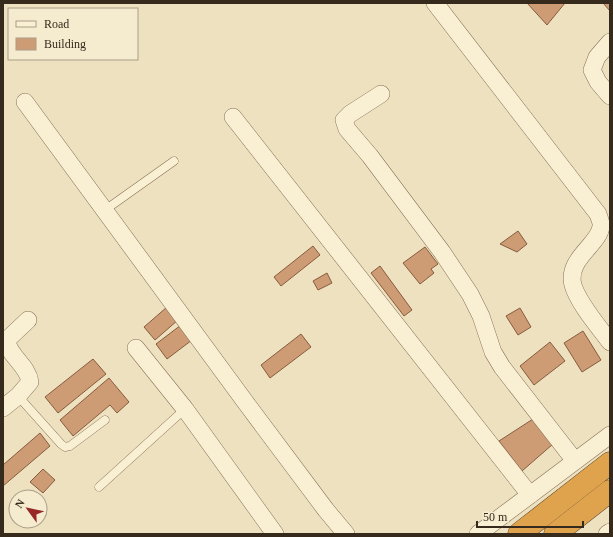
<svg xmlns="http://www.w3.org/2000/svg" width="613" height="537" viewBox="0 0 613 537" font-family="'Times New Roman',serif">
<style>
.building{fill:#cd9c75;stroke:#865c3d}
.lines{fill:none;stroke-linecap:round;stroke-linejoin:round}
.lane-casing{stroke:#877258;stroke-width:9}
.street-casing{stroke:#877258;stroke-width:18}
.highway-casing{stroke:#54402c;stroke-width:23}
.lane{stroke:#f9efd3;stroke-width:8}
.street{stroke:#f9efd3;stroke-width:17}
.highway{stroke:#dfa34e;stroke-width:22}
</style>
<rect width="100%" height="100%" fill="#eee1c0"/>
<!-- building -->
<g class="building">
<path d="M527 3H565L547 25Z"/>
<path d="M603 3H610V11Z"/>
<path d="M518 231 527 244 517 252 500 244Z"/>
<path d="M313 246 320 255 281 286 274 277Z"/>
<path d="M425 247 438 264 431 269 434 273 420 284 403 263Z"/>
<path d="M380 266 412 310 404 316 371 273Z"/>
<path d="M327 273 332 283 318 290 313 281Z"/>
<path d="M167 307 178 320 155 340 144 327Z"/>
<path d="M520 308 531 327 518 335 506 316Z"/>
<path d="M181 325 192 340 167 359 156 344Z"/>
<path d="M583 331 601 360 582 372 564 343Z"/>
<path d="M301 334 311 347 270 378 261 365Z"/>
<path d="M550 342 565 361 534 385 520 366Z"/>
<path d="M93 359 106 374 58 413 45 397Z"/>
<path d="M109 378 129 402 117 413 110 405 73 436 60 420Z"/>
<path d="M533 419 553 444 522 471 499 441Z"/>
<path d="M40 433 50 446 3 486V465Z"/>
<path d="M43 469 55 480 43 493 30 482Z"/>
</g>
<g class="lines">
<defs>
<g id="lane">
<path d="M105 210 174 161"/>
<path d="M18 396 61 444 65 447 70 446 105 420"/>
<path d="M99 487 185 409"/>
</g>
<g id="street">
<path d="M435 3 598 214C599 218 602 223 601 226 600 244 566 259 573 285 578 303 599 327 610 342"/>
<path d="M610 42 597 57 592 70 598 82 610 96"/>
<path d="M381 94 350 114 344 120 347 129 370 156 442 252 470 294 481 316 493 352 502 367 575 461"/>
<path d="M25 102 246 403 326 510 346 534"/>
<path d="M233 117 530 495"/>
<path d="M136 348 185 409 275 534"/>
<path d="M3 408 18 396 30 382C28 366 10 357 7 342L10 337 28 320"/>
<path d="M478 534 610 435"/>
<path d="M607 534 610 532"/>
</g>
<g id="highway">
<path d="M519 534 610 463"/>
<path d="M555 534 610 491"/>
</g>
</defs>
<!-- lane casing -->
<use href="#lane" class="lane-casing"/>
<!-- street casing -->
<use href="#street" class="street-casing"/>
<!-- highway casing -->
<use href="#highway" class="highway-casing"/>
<!-- lane -->
<use href="#lane" class="lane"/>
<!-- street -->
<use href="#street" class="street"/>
<!-- highway -->
<use href="#highway" class="highway"/>
</g>
<!-- border -->
<rect width="613" height="537" fill="none" stroke="#362a1c" stroke-width="8"/>
<!-- legend -->
<rect x="8" y="8" width="130" height="52" fill="#f5ebcf" stroke="#a99e87"/>
<rect x="16" y="21" width="20" height="6" fill="#f9efd3" stroke="#a99e87"/>
<text x="44" y="28" font-size="12" fill="#362a1c">Road</text>
<rect x="16" y="38" width="20" height="12" fill="#cd9c75" stroke="#a99e87"/>
<text x="44" y="48" font-size="12" fill="#362a1c">Building</text>
<!-- north arrow -->
<g transform="translate(28 509) rotate(303)"><circle r="19" fill="#f5ebcf" stroke="#a99e87"/>
<path d="M0-3L7 15L0 10L-7 15Z" fill="#962927"/>
<text y="-6" font-size="11" font-weight="bold" text-anchor="middle" fill="#362a1c">N</text>
</g>
<!-- scale -->
<path d="M477 521v6h106v-6" fill="none" stroke="#362a1c" stroke-width="2"/>
<text x="483" y="521" font-size="12" fill="#362a1c" stroke="#f5ebcf" stroke-width="3" paint-order="stroke">50 m</text>
</svg>
